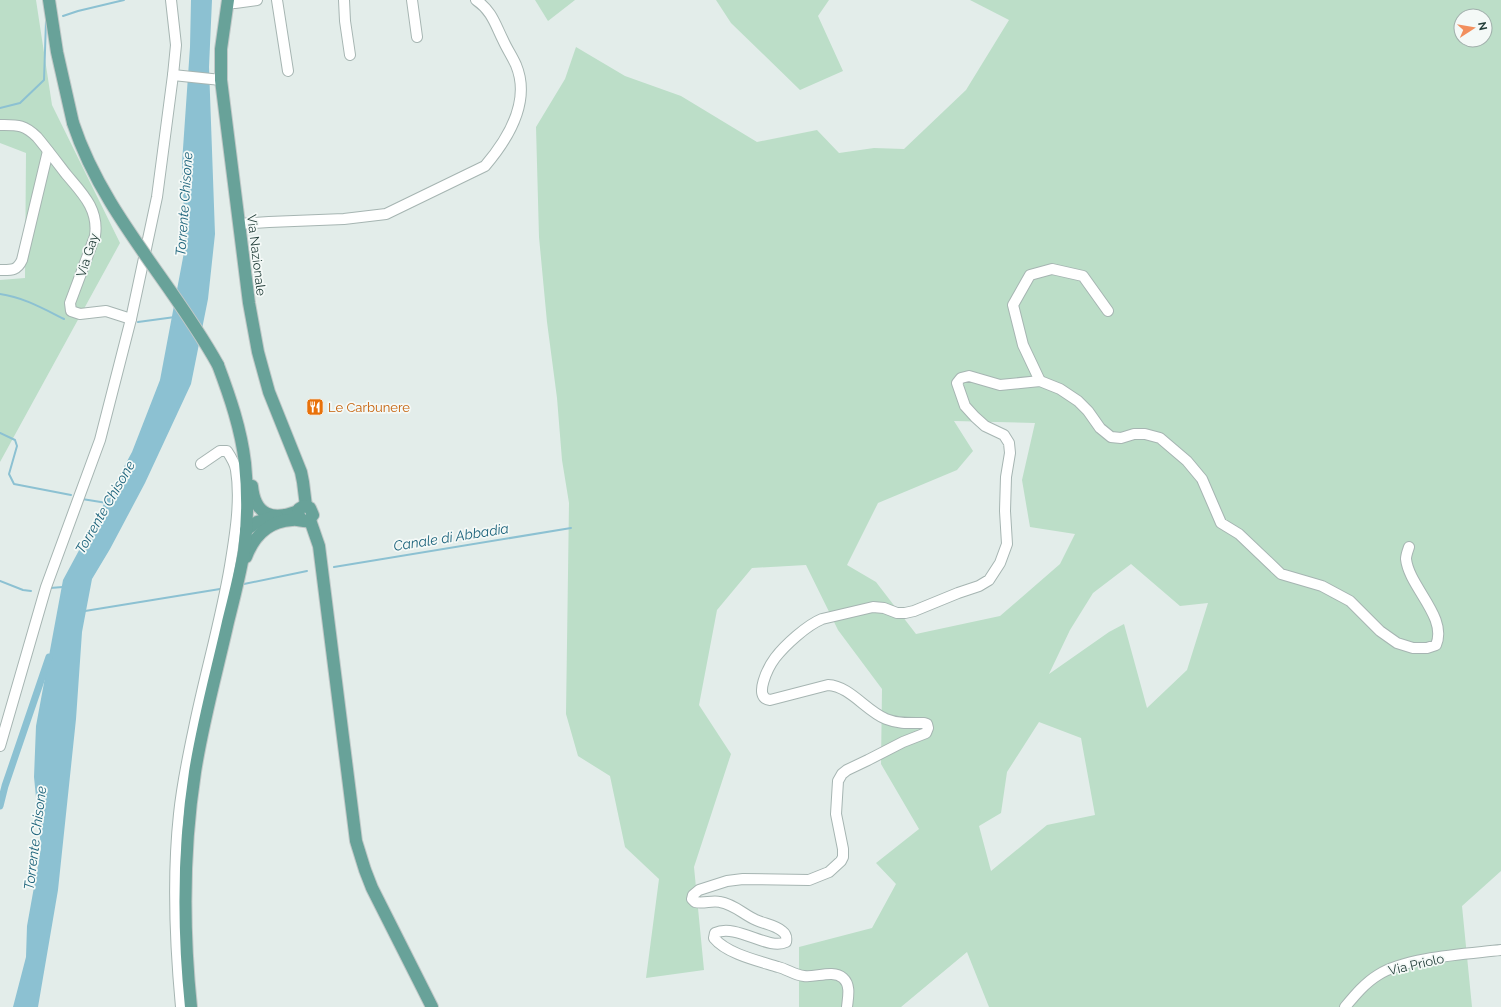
<svg xmlns="http://www.w3.org/2000/svg" width="1501" height="1007" viewBox="0 0 1501 1007" font-family="Raleway,sans-serif">
<style>
.green{fill:#bcdec8;fill-rule:evenodd}
.water{fill:#8cc1d2}
.lines{fill:none;stroke-linecap:round;stroke-linejoin:round}
.stream{stroke:#8cc1d2;stroke-width:2}
.canal{stroke:#8cc1d2;stroke-width:7}
.minor-casing{stroke:#a6b5b2;stroke-width:12}
.major-casing{stroke:#c1c9c8;stroke-width:14}
.minor{stroke:#fff;stroke-width:10}
.major{stroke:#68a299;stroke-width:12}
.major-bridge-casing{stroke:#c1c9c8;stroke-width:14;stroke-linecap:butt}
.major-bridge{stroke:#68a299;stroke-width:12}
.labels{text-anchor:middle;stroke-width:3.5;stroke-linejoin:round;paint-order:stroke}
.street-label{font-size:13px;fill:#233f3a;stroke:#f4f9f7}
.food-label{font-size:13px;fill:#c56008;stroke:#f4f9f7;text-anchor:start}
.water-label{font-size:14px;font-style:italic;fill:#1c637b;stroke:#f4f9f7}
</style>
<rect width="100%" height="100%" fill="#e3edea"/>
<!-- green -->
<g class="green">
<path d="M0 0H36L52 105 120 243 0 462V280L25 278 26 153 0 143Z"/>
<path d="M535 0H575L548 21Z"/>
<path d="M716 0H829L818 16 843 71 800 90 731 23Z"/>
<path d="M970 0H1501V871L1462 906 1472 1007H989L967 952 901 1007H799V947L872 928 896 884 876 863 919 829 881 764 882 689 838 630 806 565 752 568 717 610 699 705 731 754 694 867 704 970 646 978 659 879 625 847 610 776 578 756 566 714 569 503 562 460 557 398 547 322 539 237 536 127 565 79 576 47 625 76 681 96 757 142 817 130 839 153 874 148 904 149 966 90 1009 20ZM1461 16H1485V40H1461ZM954 421 1035 423 1022 480 1030 527 1075 534 1060 564 1000 616 916 634 876 582 847 565 878 503 957 470 973 451ZM1131 564 1180 606 1208 603 1187 670 1147 708 1124 624 1109 632 1049 674 1070 630 1093 593ZM1039 722 1081 738 1095 815 1047 825 991 871 979 826 1001 813 1007 772Z"/>
</g>
<!-- water -->
<path class="water" d="M191 0H212L209 67 215 234 208 299 191 384 145 483 110 549 92 579 82 632 76 719 58 890 38 1007H13L26 957 27 926 41 848 34 777 36 726 63 580 132 452 160 380 185 247 182 163 190 47Z"/>
<g class="lines">
<!-- stream -->
<g class="stream">
<path d="M63 16 78 11 124 0"/>
<path d="M0 108 20 103 44 80 46 21"/>
<path d="M0 294C23 297 44 309 64 319"/>
<path d="M138 322 175 317"/>
<path d="M0 433 15 440 17 446 9 474 14 484 71 495"/>
<path d="M82 499 107 503"/>
<path d="M334 567 571 528"/>
<path d="M0 581 23 590 31 591"/>
<path d="M244 584 307 571"/>
<path d="M50 588 63 587"/>
<path d="M85 611 220 589"/>
</g>
<!-- canal -->
<path class="canal" d="M0 806 5 786 49 657"/>
<defs>
<g id="minor">
<path d="M277 0 288 71"/>
<path d="M344 0 345 21 350 55"/>
<path d="M412 0 417 37"/>
<path d="M227 3H235L257 0"/>
<path d="M173 75 221 80"/>
<path d="M0 125C17 125 24 124 37 137 47 149 56 161 66 174 82 193 99 209 95 236L70 303 71 311 80 314 106 311 131 319"/>
<path d="M239 224 269 222 344 219 386 214 485 166C508 139 531 101 516 65 512 56 507 49 503 40 495 24 492 11 476 0"/>
<path d="M0 270C11 270 17 271 22 260L48 151"/>
<path d="M1040 381 1023 345 1013 305 1030 275 1052 269 1083 276 1108 311"/>
<path d="M0 746 46 587 100 440 131 319 157 197 173 75 176 45 171 0"/>
<path d="M181 1007C175 943 172 878 179 814 182 785 188 756 194 728 205 674 221 620 230 566 235 536 241 500 236 470 235 463 231 457 227 451H220L201 464"/>
<path d="M847 1007C848 997 851 985 843 978 833 969 815 978 804 976 794 975 787 969 778 967 759 961 727 954 714 938L715 933C737 923 768 951 786 942 787 937 786 934 782 931 775 925 765 924 756 920 744 915 734 904 720 902 712 900 704 904 695 902L692 899 693 895 699 890 727 881 743 879 809 880 829 872 841 861 843 857V849L836 814 838 781 842 774 847 770 868 760 903 742 926 733 928 728 927 724 924 723C911 723 898 724 886 719 866 711 850 686 828 685L770 700C752 698 769 666 775 658 785 645 807 625 822 619L873 607 884 608 897 613H905L914 611 958 593 979 586 989 580 1000 563 1007 544 1005 511 1006 477 1010 453 1009 443 1004 435 985 426 975 417 965 406 957 383 961 378 969 376 1000 385 1040 381 1060 389 1078 401 1088 411 1100 428 1111 437 1121 438 1134 434H1145L1160 438 1187 461 1202 479 1221 523 1239 534 1281 574 1322 586 1350 601 1380 631 1397 643 1413 648H1427L1436 645C1448 617 1409 587 1406 559 1406 555 1408 550 1409 547"/>
<path d="M1345 1007C1355 995 1365 983 1378 975 1406 957 1467 954 1501 950"/>
</g>
<g id="major">
<path d="M49 0 57 52 73 123"/>
<path d="M228 0 221 49V80L249 303 258 352 269 392 301 472 303 482 306 506"/>
<path d="M252 486C255 516 273 521 298 511"/>
<path d="M310 520 319 546 356 841 365 870 372 888 432 1007"/>
<path d="M246 530 257 522 277 516"/>
<path d="M246 557C254 536 269 521 292 520 298 519 303 522 308 521L313 515 310 508 304 506 299 509 298 513 301 520"/>
<path d="M191 1007C183 929 183 850 195 772 203 721 217 671 228 622 234 598 240 575 244 551 248 522 248 492 245 463 241 429 230 397 218 365"/>
</g>
</defs>
<!-- minor casing -->
<use href="#minor" class="minor-casing"/>
<!-- major casing -->
<use href="#major" class="major-casing"/>
<!-- minor -->
<use href="#minor" class="minor"/>
<!-- major -->
<use href="#major" class="major"/>
<defs>
<path id="major-bridge" d="M73 123C103 214 173 283 218 365"/>
</defs>
<!-- major-bridge casing -->
<use href="#major-bridge" class="major-bridge-casing"/>
<!-- major-bridge -->
<use href="#major-bridge" class="major-bridge"/>
</g>
<!-- icons -->
<defs>
<symbol id="restaurant-square" viewBox="-11 -11 22 22"><rect x="-9" y="-9" width="18" height="18" rx="4" fill="#e8710a" stroke="#f4f9f7"/><path d="M-5-6h1v4h1v-4h1v4h1v-4h1v5L-1.5 .5V6h-2V.5L-5-1ZM5-6V6H3V1.5H1.5Q1.5-4 5-6Z" fill="#fff"/></symbol>
</defs>
<g fill-rule="evenodd">
<use href="#restaurant-square" x="305" y="397" width="20" height="20"/>
</g>
<g class="labels">
<!-- street labels -->
<g class="street-label">
<text transform="translate(87 255) rotate(-72)" y="5">Via Gay</text>
<text transform="translate(257 255) rotate(83)" y="5">Via Nazionale</text>
<text transform="translate(1416 964) rotate(-13)" y="5">Via Priolo</text>
</g>
<!-- food labels -->
<g class="food-label">
<text x="328" y="412">Le Carbunere</text>
</g>
<!-- water labels -->
<g class="water-label">
<text transform="translate(184 204) rotate(-86)" y="5">Torrente Chisone</text>
<text transform="translate(105 507) rotate(-60)" y="5">Torrente Chisone</text>
<text transform="translate(451 537) rotate(-9)" y="5">Canale di Abbadia</text>
<text transform="translate(35 838) rotate(-83)" y="5">Torrente Chisone</text>
</g>
</g>
<!-- north arrow -->
<g transform="translate(1473 28) rotate(78)"><circle r="19" fill="#f4f9f7" stroke="#a0afab"/>
<path d="M0-3L7 15L0 10L-7 15Z" fill="#f28f5d"/>
<text y="-6" font-size="11" font-weight="bold" text-anchor="middle" fill="#233f3a">N</text>
</g>
</svg>
